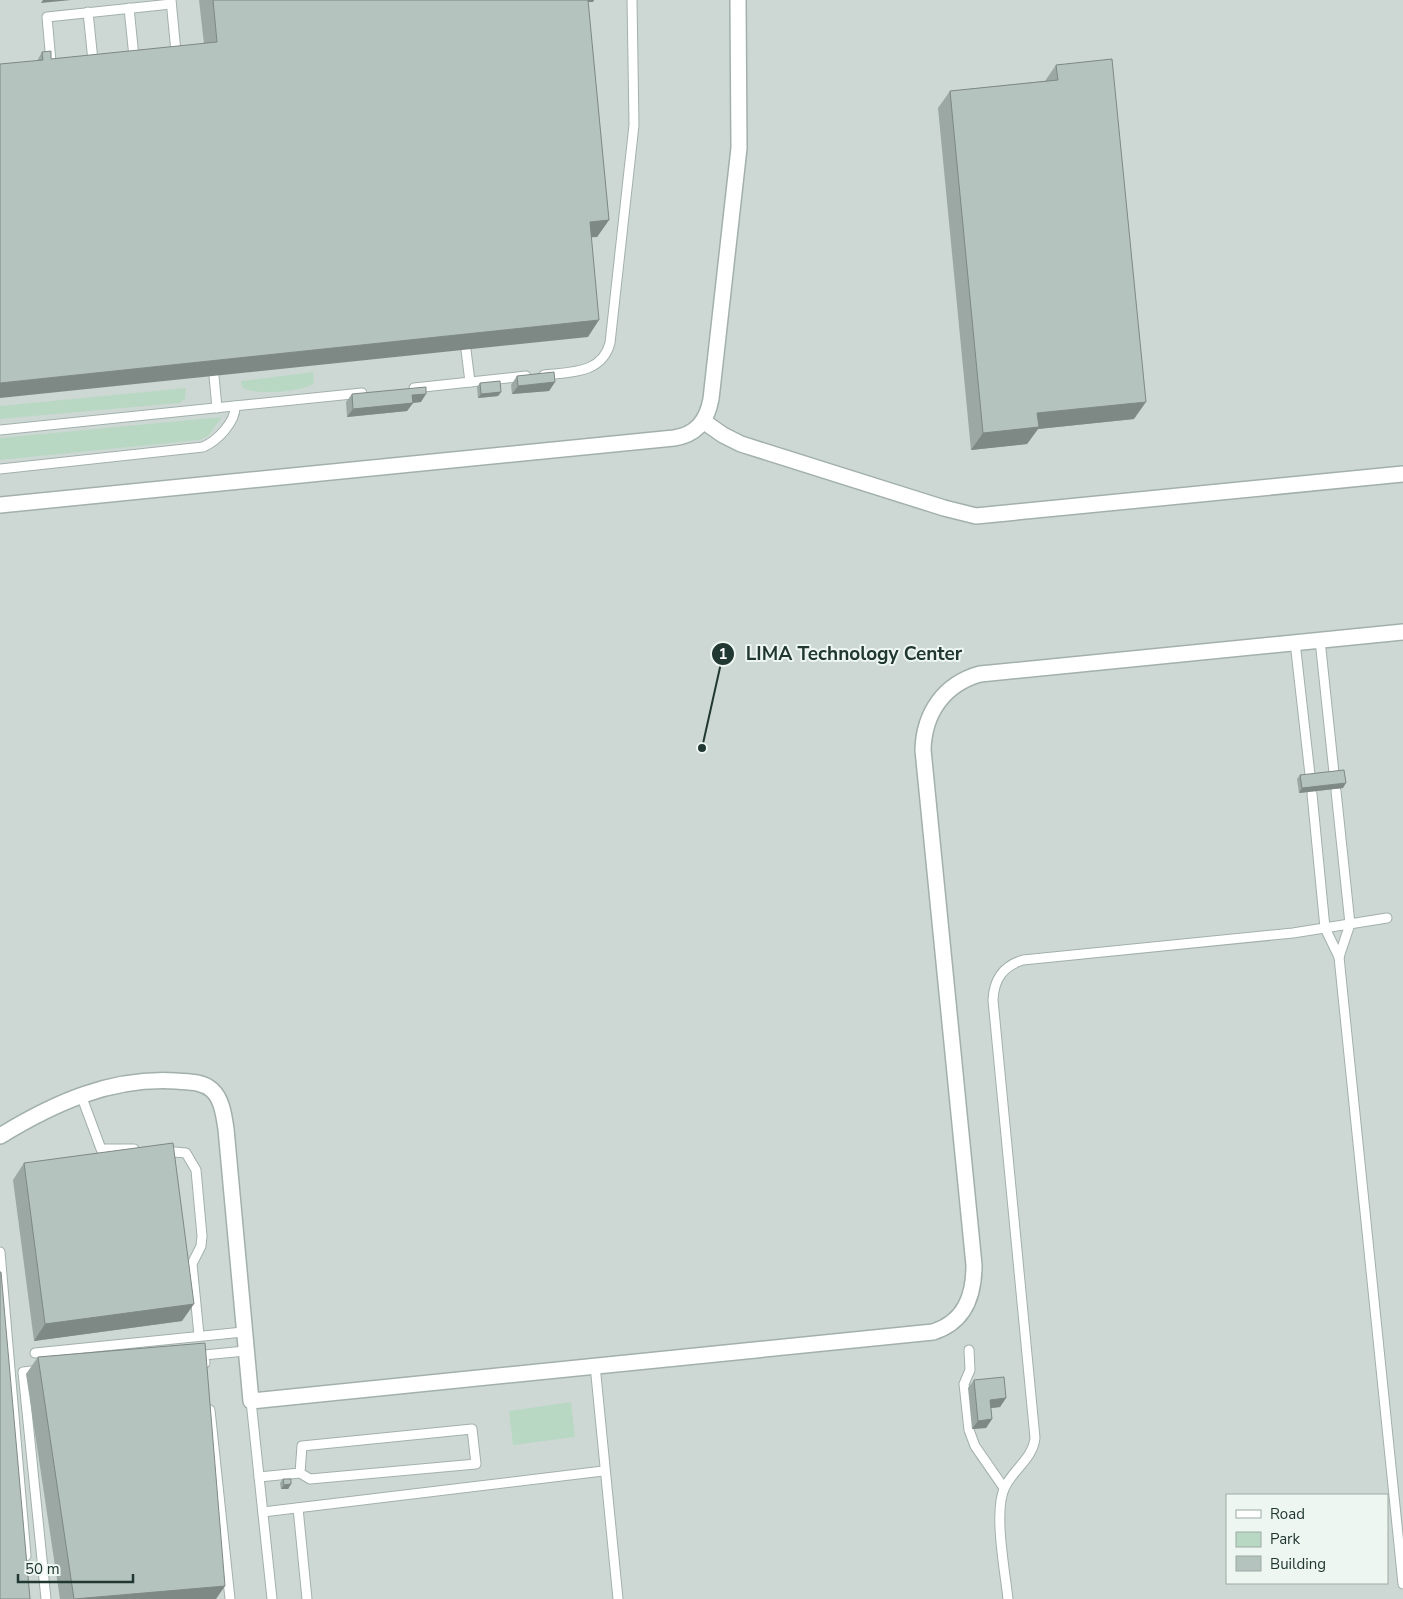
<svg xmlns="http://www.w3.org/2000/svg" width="1403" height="1599" viewBox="0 0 1403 1599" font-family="'Nunito Sans',sans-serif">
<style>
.built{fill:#cdd8d4;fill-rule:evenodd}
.green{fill:#b9d8c3}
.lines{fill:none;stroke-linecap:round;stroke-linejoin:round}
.lane-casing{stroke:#a2b0ac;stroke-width:11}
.street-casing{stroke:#a2b0ac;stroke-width:18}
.lane{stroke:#fff;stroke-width:9}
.street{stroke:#fff;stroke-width:15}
.wall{fill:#9ba8a3}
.shaded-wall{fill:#7e8885}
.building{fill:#b4c3be;stroke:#7e8885}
.leader{fill:none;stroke:#213732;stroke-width:2}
.callout-dot{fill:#213732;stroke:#eef6f2;stroke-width:2}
.mark-label{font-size:15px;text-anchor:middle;font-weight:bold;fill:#fff}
.callout-label{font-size:19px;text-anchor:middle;font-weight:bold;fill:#213732;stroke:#eef6f2;stroke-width:4;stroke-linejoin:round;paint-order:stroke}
</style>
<rect width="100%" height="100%" fill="#dee9e5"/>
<!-- built -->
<path class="built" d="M0 0H1403V1599H0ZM1227 1495H1387V1583H1227Z"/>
<!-- green -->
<g class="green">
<path d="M313 372 314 383C305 392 252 396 242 387L241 381Z"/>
<path d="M186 388 185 399 179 403 0 419V406Z"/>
<path d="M222 417 208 436 199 440 0 460V438Z"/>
<path d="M571 1402 575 1437 513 1445 509 1411Z"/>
</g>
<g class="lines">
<defs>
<g id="lane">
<path d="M171 0 176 52 171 53"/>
<path d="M129 8 134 57"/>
<path d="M88 12 93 61"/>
<path d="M51 62 47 17 171 4"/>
<path d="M466 350 470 382"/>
<path d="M544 375C570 372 602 374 610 343L634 125 632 0"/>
<path d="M214 376 217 408"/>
<path d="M414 388 526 376"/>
<path d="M0 430 362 393"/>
<path d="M0 469 203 447C217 441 236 422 235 406"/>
<path d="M1320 640 1334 773"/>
<path d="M1295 642 1310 775"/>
<path d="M1336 791 1350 924 1339 957"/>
<path d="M1312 794 1325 928 1339 957 1403 1584"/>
<path d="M81 1095 101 1149H134"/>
<path d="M162 1151 186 1153 196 1170 202 1236 201 1246 192 1264 199 1335"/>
<path d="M0 1252 26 1556"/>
<path d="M969 1350 970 1370 964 1384 969 1430 975 1446 1004 1488"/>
<path d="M35 1353 243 1332"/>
<path d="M205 1363 204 1355 245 1351"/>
<path d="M595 1365 618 1599"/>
<path d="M40 1370 23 1372 46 1599"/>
<path d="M251 1401 272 1599"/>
<path d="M210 1410 230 1599"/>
<path d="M259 1477 300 1473 310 1479 476 1464 472 1429 302 1446 300 1473"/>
<path d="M298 1508 307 1599"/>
<path d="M263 1512 603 1471"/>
<path d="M1008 1599C1005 1571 993 1510 1005 1487 1013 1470 1033 1458 1035 1438L993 1000C994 979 1003 966 1023 960L1293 933 1387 918"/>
</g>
<g id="street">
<path d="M703 421 723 435 741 444 944 508 976 516 1403 474"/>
<path d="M0 505 674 438C696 435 707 421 711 399L739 148 738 0"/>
<path d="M0 1136C54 1103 111 1077 176 1081 188 1082 202 1081 212 1090 222 1099 224 1116 226 1129L251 1401 933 1332C965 1322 974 1296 974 1265L923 750C924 713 944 684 980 674L1403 632"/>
</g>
</defs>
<!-- lane casing -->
<use href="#lane" class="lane-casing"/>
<!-- street casing -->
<use href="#street" class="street-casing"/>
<!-- lane -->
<use href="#lane" class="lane"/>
<!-- street -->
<use href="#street" class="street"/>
</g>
<!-- wall -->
<g class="wall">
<path d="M199 0H594L593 2H588L609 220 597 237H591L588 337 37 61 42 52 51 59 204 44Z"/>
<path d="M1056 65 1134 419 1038 429 1027 444 971 450 938 108 950 91 1045 81Z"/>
<path d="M517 376 555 382 549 391 512 394 511 385Z"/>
<path d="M480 383 501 392 498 396 478 398 477 387Z"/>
<path d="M352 394 421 402 413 403 407 411 347 417 346 402Z"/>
<path d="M1300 775 1343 788 1299 793 1297 779Z"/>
<path d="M24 1163 182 1321 34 1341 13 1180Z"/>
<path d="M38 1357 216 1599H60L26 1374Z"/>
<path d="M974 1380 1006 1398 1000 1407 991 1408 992 1419 986 1428 972 1429 968 1388Z"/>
<path d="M283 1479 291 1484 288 1489H281L280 1483Z"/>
</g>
<!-- shaded-wall -->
<g class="shaded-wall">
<path d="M43 0H71L41 3Z"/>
<path d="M587 0H594L593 2H585Z"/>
<path d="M609 220 597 237 578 238 590 222Z"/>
<path d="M599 320 588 337 0 398V383Z"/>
<path d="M555 382 549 391 512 394 518 386Z"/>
<path d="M501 392 498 396 478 398 481 394Z"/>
<path d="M426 394 421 402 410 403H413L407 411 347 417 353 409 412 395Z"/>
<path d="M1146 402 1134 419 1038 429 1027 444 971 450 983 433 1037 413Z"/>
<path d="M1346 783 1343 788 1299 793 1302 788Z"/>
<path d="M194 1304 182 1321 34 1341 45 1324Z"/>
<path d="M1006 1398 1000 1407 984 1409 990 1400Z"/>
<path d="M992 1419 986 1428 972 1429 978 1421Z"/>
<path d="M291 1484 288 1489H281L284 1485Z"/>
<path d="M225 1586 216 1599H73H74Z"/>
</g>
<!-- building -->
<g class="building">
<path d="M213 0H588L609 220 590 222 599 320 0 383V64L43 60 42 52 51 51V59L217 42Z"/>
<path d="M1112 59 1146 402 1037 413 1039 427 983 433 950 91 1058 80 1056 65Z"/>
<path d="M554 372 555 382 518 386 517 376Z"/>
<path d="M500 381 501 392 481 394 480 383Z"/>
<path d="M426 387V394L412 395 413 403 353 409 352 394Z"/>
<path d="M1344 770 1346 783 1302 788 1300 775Z"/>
<path d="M173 1143 194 1304 45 1324 24 1163Z"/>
<path d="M0 1272H1L30 1599H0Z"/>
<path d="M205 1343 225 1586 74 1599 38 1357Z"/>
<path d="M1004 1377 1006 1398 990 1400 992 1419 978 1421 974 1380Z"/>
<path d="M283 1479H291V1484L284 1485Z"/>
</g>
<!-- callouts -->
<path class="leader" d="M702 748L723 654"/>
<g class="callout-dot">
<circle cx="702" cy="748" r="5"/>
<circle cx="723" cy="654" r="12"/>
</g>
<g class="mark-label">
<text x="723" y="659">1</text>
</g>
<g class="callout-label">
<text x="854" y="660">LIMA Technology Center</text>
</g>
<!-- legend -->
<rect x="1226" y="1494" width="162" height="90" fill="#eef6f2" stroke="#9caaa5"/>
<rect x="1236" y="1510" width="25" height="8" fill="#ffffff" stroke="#9caaa5"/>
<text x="1270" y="1519" font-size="15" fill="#213732">Road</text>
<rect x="1236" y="1532" width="25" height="15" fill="#b9d8c3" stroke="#9caaa5"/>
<text x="1270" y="1544" font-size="15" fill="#213732">Park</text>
<rect x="1236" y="1556" width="25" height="15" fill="#b4c3be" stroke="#9caaa5"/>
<text x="1270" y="1569" font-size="15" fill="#213732">Building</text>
<!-- scale -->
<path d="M18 1574v8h115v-8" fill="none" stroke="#213732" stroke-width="2.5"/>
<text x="25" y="1574" font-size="15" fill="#213732" stroke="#eef6f2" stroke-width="4" paint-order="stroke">50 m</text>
</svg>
